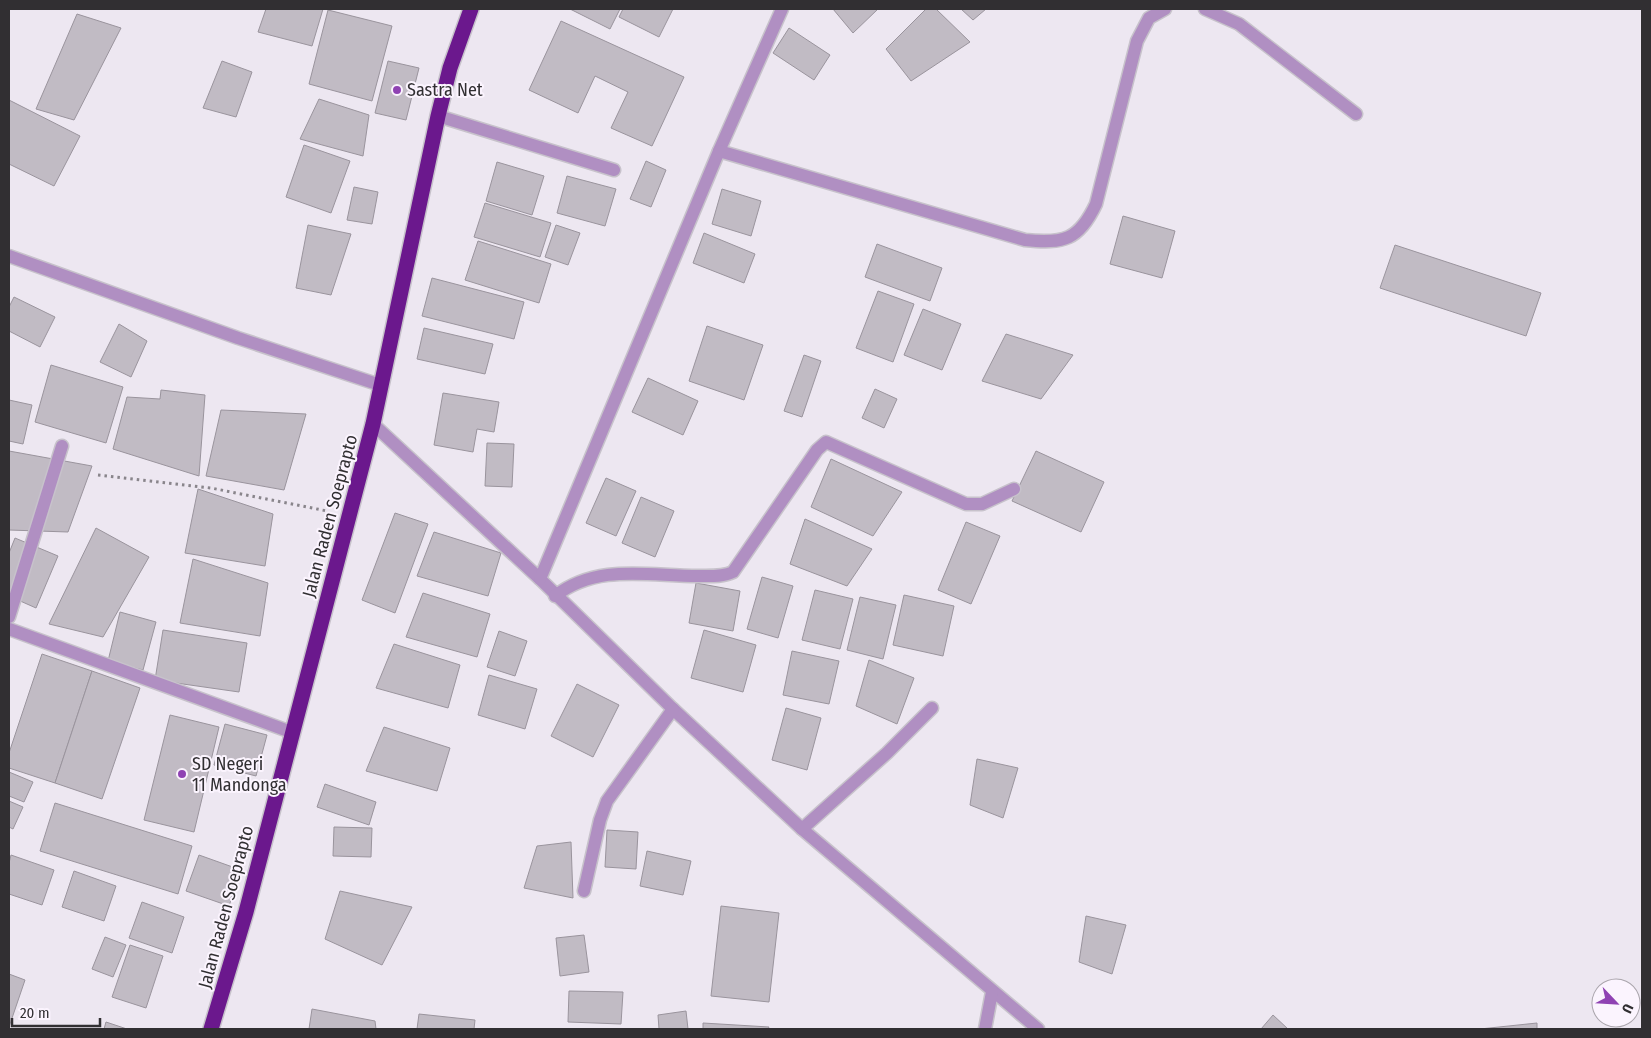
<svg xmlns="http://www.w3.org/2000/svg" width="1651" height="1038" viewBox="0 0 1651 1038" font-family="'Fira Sans Condensed',sans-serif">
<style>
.building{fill:#c1bbc4;stroke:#9a949d}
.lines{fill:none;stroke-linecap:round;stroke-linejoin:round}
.minor-casing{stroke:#c7c2cb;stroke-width:15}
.highway-casing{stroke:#c7c2cb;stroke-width:18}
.path{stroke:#89858b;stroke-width:3;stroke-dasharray:2.5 4;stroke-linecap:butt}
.minor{stroke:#b08fc2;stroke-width:12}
.highway{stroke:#6b188d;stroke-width:15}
.poi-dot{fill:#8f42b3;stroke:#fbf4fe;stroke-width:2}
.labels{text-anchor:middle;stroke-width:4;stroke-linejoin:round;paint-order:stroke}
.poi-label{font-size:18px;fill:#312f32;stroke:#fbf4fe;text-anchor:start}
.street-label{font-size:18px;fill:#312f32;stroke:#fbf4fe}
</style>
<rect width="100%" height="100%" fill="#ede7f1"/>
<!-- building -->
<g class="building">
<path d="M266 9H323L312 46 258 32Z"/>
<path d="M570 9H620L610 29Z"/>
<path d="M623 9H673L659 37 619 17Z"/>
<path d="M833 9H878L853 33Z"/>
<path d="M926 9H936L970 42 911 81 886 49Z"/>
<path d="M961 9H986L973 20Z"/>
<path d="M328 10 392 26 372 101 309 84Z"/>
<path d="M77 14 121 28 74 120 36 109Z"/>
<path d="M561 21 684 77 652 146 611 128 628 92 595 76 578 113 529 90Z"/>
<path d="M789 28 830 55 814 80 773 53Z"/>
<path d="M222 61 252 72 236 117 203 108Z"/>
<path d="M388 61 419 68 406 120 375 113Z"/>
<path d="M319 99 369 115 363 156 300 139Z"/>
<path d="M9 100 80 136 54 186 9 164Z"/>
<path d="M304 145 350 161 331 213 286 197Z"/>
<path d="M646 161 666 170 651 207 630 199Z"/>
<path d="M497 162 544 176 532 215 486 201Z"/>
<path d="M567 176 616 189 605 226 557 213Z"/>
<path d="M354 187 378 192 372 224 347 220Z"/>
<path d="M722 189 761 201 751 236 712 224Z"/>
<path d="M485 203 551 223 540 257 474 237Z"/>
<path d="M1123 216 1175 231 1162 278 1110 264Z"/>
<path d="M308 225 351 234 331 295 296 288Z"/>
<path d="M556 225 580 233 568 265 545 257Z"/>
<path d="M704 233 755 254 744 283 693 263Z"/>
<path d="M478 241 551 264 539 303 465 280Z"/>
<path d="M877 244 942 268 930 301 865 277Z"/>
<path d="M1395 245 1541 293 1526 336 1380 288Z"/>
<path d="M432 278 524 302 514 339 422 316Z"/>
<path d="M878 291 914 304 893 362 856 348Z"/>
<path d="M14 297 55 317 40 347 9 331V307Z"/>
<path d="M923 309 961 324 942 370 904 355Z"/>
<path d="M119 324 147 341 131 377 100 362Z"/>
<path d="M707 326 763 345 744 400 689 381Z"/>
<path d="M424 328 493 344 485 374 417 359Z"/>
<path d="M1006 334 1073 355 1041 399 982 381Z"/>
<path d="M804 355 821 361 802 417 784 411Z"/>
<path d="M51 365 123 387 106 443 35 422Z"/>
<path d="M648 378 698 401 683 435 632 412Z"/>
<path d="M875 389 897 399 884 428 862 418Z"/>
<path d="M161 390 205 395 199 476 113 449 127 397 160 399Z"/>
<path d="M443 393 499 402 494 432 477 429 473 452 434 445Z"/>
<path d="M9 400 32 405 23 444 9 441Z"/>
<path d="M221 410 306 414 284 490 206 476Z"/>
<path d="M487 443 514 444 512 487 485 486Z"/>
<path d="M9 451 92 466 68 532 9 530Z"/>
<path d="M1036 451 1104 482 1081 532 1012 501Z"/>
<path d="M831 459 902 492 873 536 811 507Z"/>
<path d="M606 478 636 491 616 536 586 523Z"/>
<path d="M198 489 273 514 265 566 185 553Z"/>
<path d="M641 497 674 511 655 557 622 543Z"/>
<path d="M395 513 428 524 395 613 362 600Z"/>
<path d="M805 519 872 549 847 586 790 564Z"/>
<path d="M966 522 1000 536 971 604 938 590Z"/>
<path d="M96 528 149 557 103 637 49 624Z"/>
<path d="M434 532 501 553 488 596 417 576Z"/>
<path d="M15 538 58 556 36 608 9 596V553Z"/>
<path d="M193 559 268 583 260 636 180 623Z"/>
<path d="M762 577 793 586 778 638 747 629Z"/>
<path d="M696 583 740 591 733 631 689 623Z"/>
<path d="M815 590 853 599 840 649 802 640Z"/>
<path d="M423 593 490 614 477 657 406 637Z"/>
<path d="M904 595 954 606 943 656 893 645Z"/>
<path d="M860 597 896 605 883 659 847 650Z"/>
<path d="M120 612 156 622 143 670 108 661Z"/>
<path d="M163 630 247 643 239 692 155 680Z"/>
<path d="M704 630 756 645 743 692 691 678Z"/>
<path d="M499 631 527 641 515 676 487 667Z"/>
<path d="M394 644 460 665 448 708 376 688Z"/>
<path d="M792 651 839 661 829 704 783 695Z"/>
<path d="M42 654 92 671 55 783 9 768V753Z"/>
<path d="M869 660 914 678 897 724 856 706Z"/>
<path d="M92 671 140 688 102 799 55 783Z"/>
<path d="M489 675 537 689 525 729 478 715Z"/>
<path d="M577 684 619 705 593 757 551 736Z"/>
<path d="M786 708 821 718 807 770 772 760Z"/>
<path d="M170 715 219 727 194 832 144 820Z"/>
<path d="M225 724 267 735 256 776 214 765Z"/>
<path d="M384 727 450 748 437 791 366 771Z"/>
<path d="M977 759 1018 768 1003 818 970 805Z"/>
<path d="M9 772 33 782 24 802 9 796Z"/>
<path d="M325 784 376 802 369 825 317 807Z"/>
<path d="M9 801 23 807 13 829 9 827Z"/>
<path d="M55 803 192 846 178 894 40 851Z"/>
<path d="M334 827 372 828 371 857 333 856Z"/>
<path d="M607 830 638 832 636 869 605 867Z"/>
<path d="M571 842 573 898 524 888 537 846Z"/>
<path d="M647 851 691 861 683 895 640 886Z"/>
<path d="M11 855 54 870 42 905 9 894V863Z"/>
<path d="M199 855 241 870 229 906 186 891Z"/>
<path d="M74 871 116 886 104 921 62 907Z"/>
<path d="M340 891 412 907 382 965 325 939Z"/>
<path d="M142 902 184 917 172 953 129 938Z"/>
<path d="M721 906 779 913 769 1002 711 996Z"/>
<path d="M1086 916 1126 925 1112 974 1079 962Z"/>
<path d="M584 935 589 972 560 976 556 938Z"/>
<path d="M105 937 126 945 113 977 92 969Z"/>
<path d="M130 945 163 956 146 1008 112 997Z"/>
<path d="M9 974 25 980 9 1027Z"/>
<path d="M569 991 623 992 621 1024 568 1022Z"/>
<path d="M312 1009 375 1021 376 1029H309Z"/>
<path d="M686 1011 688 1029H659L658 1015Z"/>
<path d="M419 1014 475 1020 474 1029H417Z"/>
<path d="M1273 1015 1288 1029H1261Z"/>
<path d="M106 1022 127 1029H104Z"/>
<path d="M703 1023 769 1027 768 1029H703Z"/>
<path d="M1537 1023V1029H1480Z"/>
</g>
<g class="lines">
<defs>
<g id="minor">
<path d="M1205 9 1239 24 1356 114"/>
<path d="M438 116 614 170"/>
<path d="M719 151 782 9"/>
<path d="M9 256 238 338 380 385"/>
<path d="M373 424 540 579 673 709 802 829 1038 1029"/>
<path d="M540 579 719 151 1025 240C1064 244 1079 240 1096 204L1137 41 1149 18 1165 9"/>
<path d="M555 596C598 563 648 576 698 576 709 576 723 577 733 572L817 450 826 442 966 504H982L1014 489"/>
<path d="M9 617 62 446"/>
<path d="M9 629 291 732"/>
<path d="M802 829 887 753 932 708"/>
<path d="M584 891 600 820 607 801 673 709"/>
<path d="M985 1029 992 992"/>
</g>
<path id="highway" d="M211 1029 246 912 373 424 438 116 450 68 471 9"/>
</defs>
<!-- minor casing -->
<use href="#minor" class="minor-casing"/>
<!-- highway casing -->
<use href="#highway" class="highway-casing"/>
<!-- path -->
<path class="path" d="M98 475 211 488 327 511"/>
<!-- minor -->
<use href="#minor" class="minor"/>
<!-- highway -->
<use href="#highway" class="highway"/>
</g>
<!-- markers -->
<g class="poi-dot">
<circle cx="397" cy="90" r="5"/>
<circle cx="182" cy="774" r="5"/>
</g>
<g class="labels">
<!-- poi labels -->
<g class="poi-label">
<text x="407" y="96">Sastra Net</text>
<text x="192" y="770">SD Negeri<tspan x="192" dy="21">11 Mandonga</tspan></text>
</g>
<!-- street labels -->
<g class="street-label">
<text transform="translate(330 516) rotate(-75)" y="6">Jalan Raden Soeprapto</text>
<text transform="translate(226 907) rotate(-75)" y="6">Jalan Raden Soeprapto</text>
</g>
</g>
<!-- border -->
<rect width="1651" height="1038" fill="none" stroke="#312f32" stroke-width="20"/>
<!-- north arrow -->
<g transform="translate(1616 1003) rotate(115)"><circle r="24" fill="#fbf4fe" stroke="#aaa5ac"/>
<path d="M0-4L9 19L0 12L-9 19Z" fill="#8f42b3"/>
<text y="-8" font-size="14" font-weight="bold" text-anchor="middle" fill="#312f32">U</text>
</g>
<!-- scale -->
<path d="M12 1018v8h88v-8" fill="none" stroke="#312f32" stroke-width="2.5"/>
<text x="20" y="1018" font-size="15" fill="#312f32" stroke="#fbf4fe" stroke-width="4" paint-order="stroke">20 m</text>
</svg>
